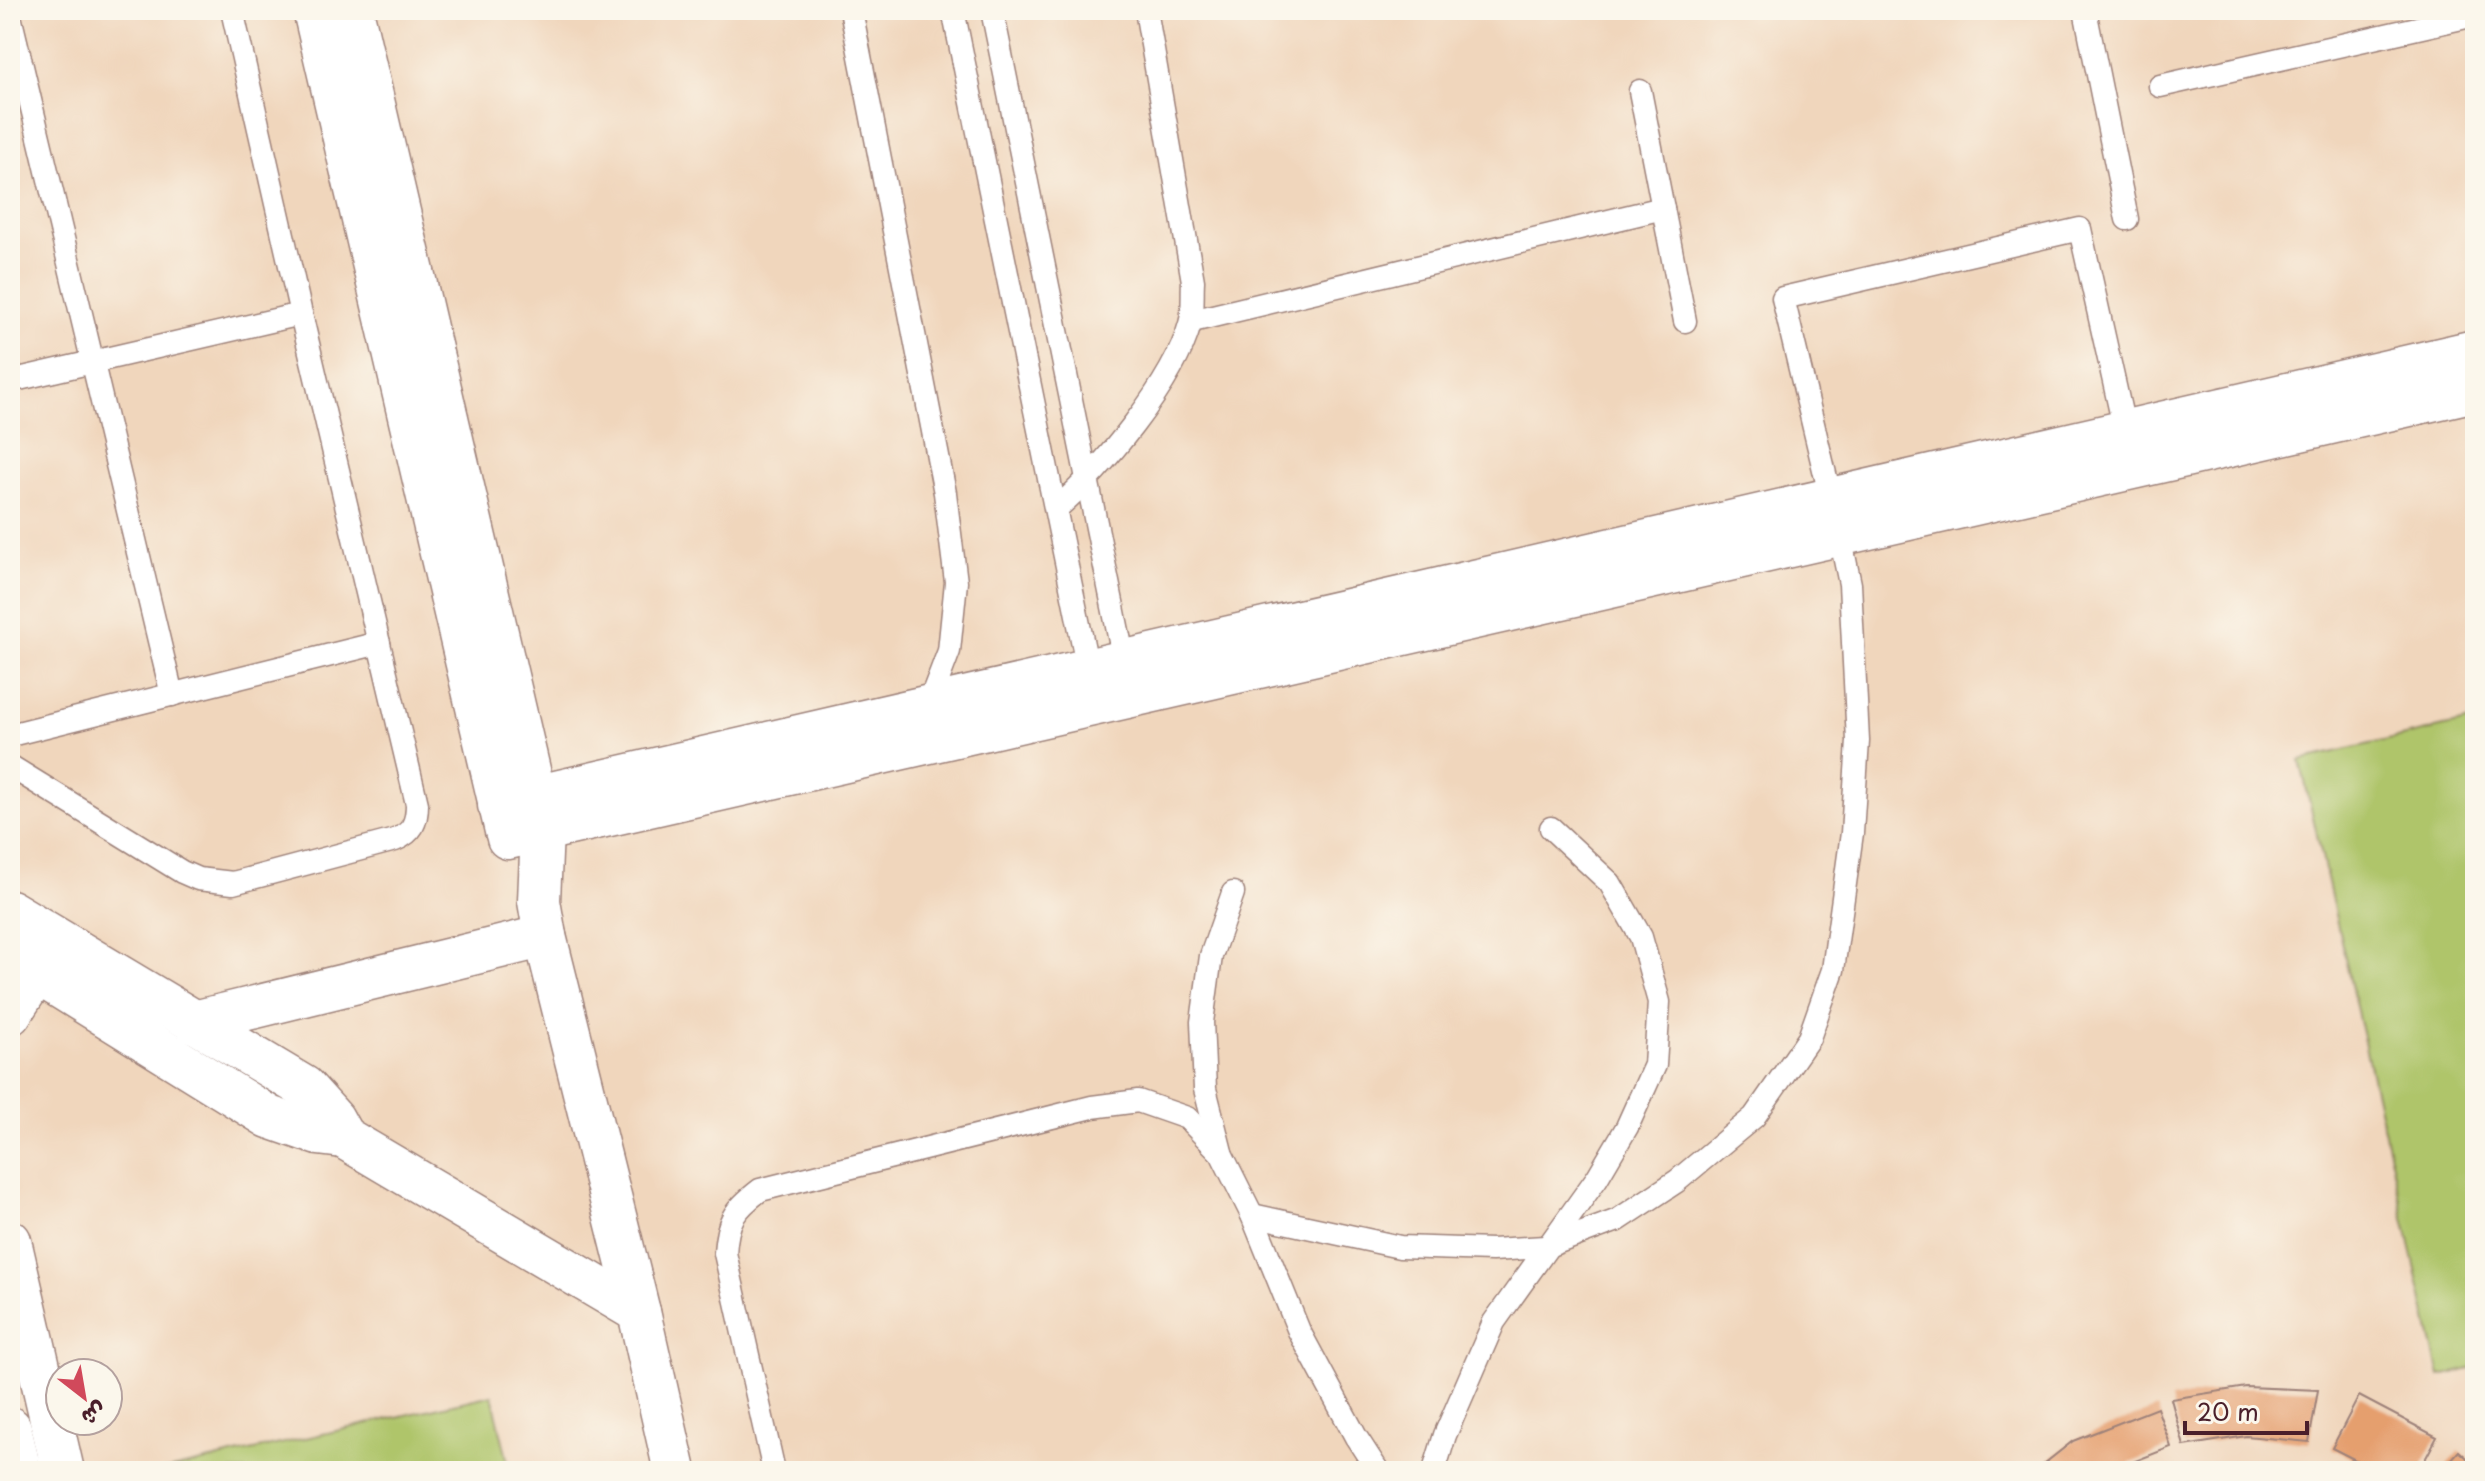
<svg xmlns="http://www.w3.org/2000/svg" width="2485" height="1481" viewBox="0 0 2485 1481" font-family="'Playpen Sans','Playpen Sans Arabic',sans-serif">
<style>
.built{fill:#f0d6bc;fill-rule:evenodd}
.green{fill:#afc56a;stroke:#7c724a;stroke-width:2}
.building{fill:#e59f6e}
.lines{fill:none;stroke-linecap:round;stroke-linejoin:round}
.service-casing{stroke:#9e827a;stroke-width:25}
.minor-casing{stroke:#9e827a;stroke-width:45}
.service{stroke:#fff;stroke-width:22}
.minor{stroke:#fff;stroke-width:42}
</style>
<rect width="100%" height="100%" fill="#fbf7ec"/>
<filter id="ink" filterUnits="userSpaceOnUse"><feTurbulence type="fractalNoise" baseFrequency=".0125" numOctaves="2"/><feDisplacementMap in="SourceGraphic" scale="16" xChannelSelector="R" yChannelSelector="G"/><feConvolveMatrix kernelMatrix="1 2 1 2 8 2 1 2 1" color-interpolation-filters="sRGB"/></filter>
<filter id="wash" filterUnits="userSpaceOnUse"><feTurbulence type="fractalNoise" baseFrequency=".006" numOctaves="4" result="noise"/><feDisplacementMap in="SourceGraphic" scale="32" xChannelSelector="R" yChannelSelector="G"/><feGaussianBlur stdDeviation="1.8" result="paint"/><feColorMatrix in="noise" values="0 0 0 0 0 0 0 0 0 0 0 0 0 0 0 0 0 1.4 0 .05"/><feComposite in="paint" operator="in"/></filter>
<g filter="url(#wash)">
<rect width="100%" height="100%" fill="#f3e4c9"/>
<!-- built -->
<path class="built" d="M10 10H2475V1471H10ZM60 1373H108V1421H60Z"/>
<!-- green -->
<g class="green">
<path d="M2475 720V1368L2440 1376 2300 760Z"/>
<path d="M492 1395 510 1471H163Z"/>
</g>
<g id="blocks">
<!-- building -->
<g class="building">
<path d="M2246 1387 2318 1390 2309 1442 2246 1436 2184 1446 2171 1399Z"/>
<path d="M2359 1396 2437 1437 2419 1471H2377L2332 1448Z"/>
<path d="M2157 1408 2171 1447 2110 1471H2035L2073 1441Z"/>
<path d="M2459 1451 2475 1465V1471H2441Z"/>
</g>
</g>
</g>
<g filter="url(#ink)">
<use href="#blocks" fill-opacity="0" stroke="#9e827a" stroke-width="2"/>
<g class="lines">
<defs>
<g id="service">
<path d="M851 10 945 493 956 582 949 651 928 706"/>
<path d="M953 10 1088 669"/>
<path d="M992 10 1124 661"/>
<path d="M2085 10 2127 219"/>
<path d="M10 16 172 695"/>
<path d="M2160 86 2475 15"/>
<path d="M1640 91 1685 321"/>
<path d="M1192 321 1663 208"/>
<path d="M10 381 301 314"/>
<path d="M1831 499 1783 298 2080 229 2125 431"/>
<path d="M1056 509C1102 469 1174 383 1190 324 1194 311 1192 295 1193 281L1146 10"/>
<path d="M10 735 379 643"/>
<path d="M10 766 182 872 198 879 233 883 395 840C412 833 417 823 417 804L301 314 232 10"/>
<path d="M1221 1152 1205 1089 1202 1022 1211 956 1233 893"/>
<path d="M1252 1215 1400 1247 1492 1250 1545 1247 1618 1220 1677 1181 1754 1117 1809 1038 1833 970 1852 833 1858 741 1850 584 1840 536"/>
<path d="M774 1471 725 1253C727 1220 734 1210 760 1190L1092 1107 1138 1101 1187 1118 1221 1153 1252 1215 1299 1331 1356 1437 1378 1471"/>
<path d="M1434 1471 1445 1435 1494 1322 1597 1178 1627 1127 1655 1065 1659 1002 1641 937 1610 883 1551 828"/>
</g>
<g id="minor">
<path d="M314 10 506 831"/>
<path d="M352 10 535 796 542 830 539 901 545 936 639 1312 675 1471"/>
<path d="M499 805 2475 351"/>
<path d="M508 838 2475 390"/>
<path d="M10 911 304 1087 333 1119 343 1137"/>
<path d="M10 956 269 1117 318 1134 343 1137 639 1312"/>
<path d="M10 1014 37 973 54 954"/>
<path d="M194 1022 545 936"/>
<path d="M10 1241 63 1471"/>
<path d="M10 1428 20 1471"/>
</g>
</defs>
<!-- service casing -->
<use href="#service" class="service-casing"/>
<!-- minor casing -->
<use href="#minor" class="minor-casing"/>
<!-- service -->
<use href="#service" class="service"/>
<!-- minor -->
<use href="#minor" class="minor"/>
</g>
</g>
<!-- margin -->
<rect width="2485" height="1481" fill="none" stroke="#fbf7ec" stroke-width="40"/>
<!-- north arrow -->
<g transform="translate(84 1397) rotate(149)"><circle r="38" fill="#fbf7ec" stroke="#b4a19f" stroke-width="2"/>
<path d="M0-6L14 30L0 20L-14 30Z" fill="#d1495b"/>
<text y="-12" font-size="22" font-weight="bold" text-anchor="middle" fill="#4a1f2b">ش</text>
</g>
<!-- scale -->
<path d="M2185 1421v12h122v-12" fill="none" stroke="#4a1f2b" stroke-width="4"/>
<text x="2197" y="1421" font-size="24" fill="#4a1f2b" stroke="#fbf7ec" stroke-width="6" paint-order="stroke">20 m</text>
</svg>
